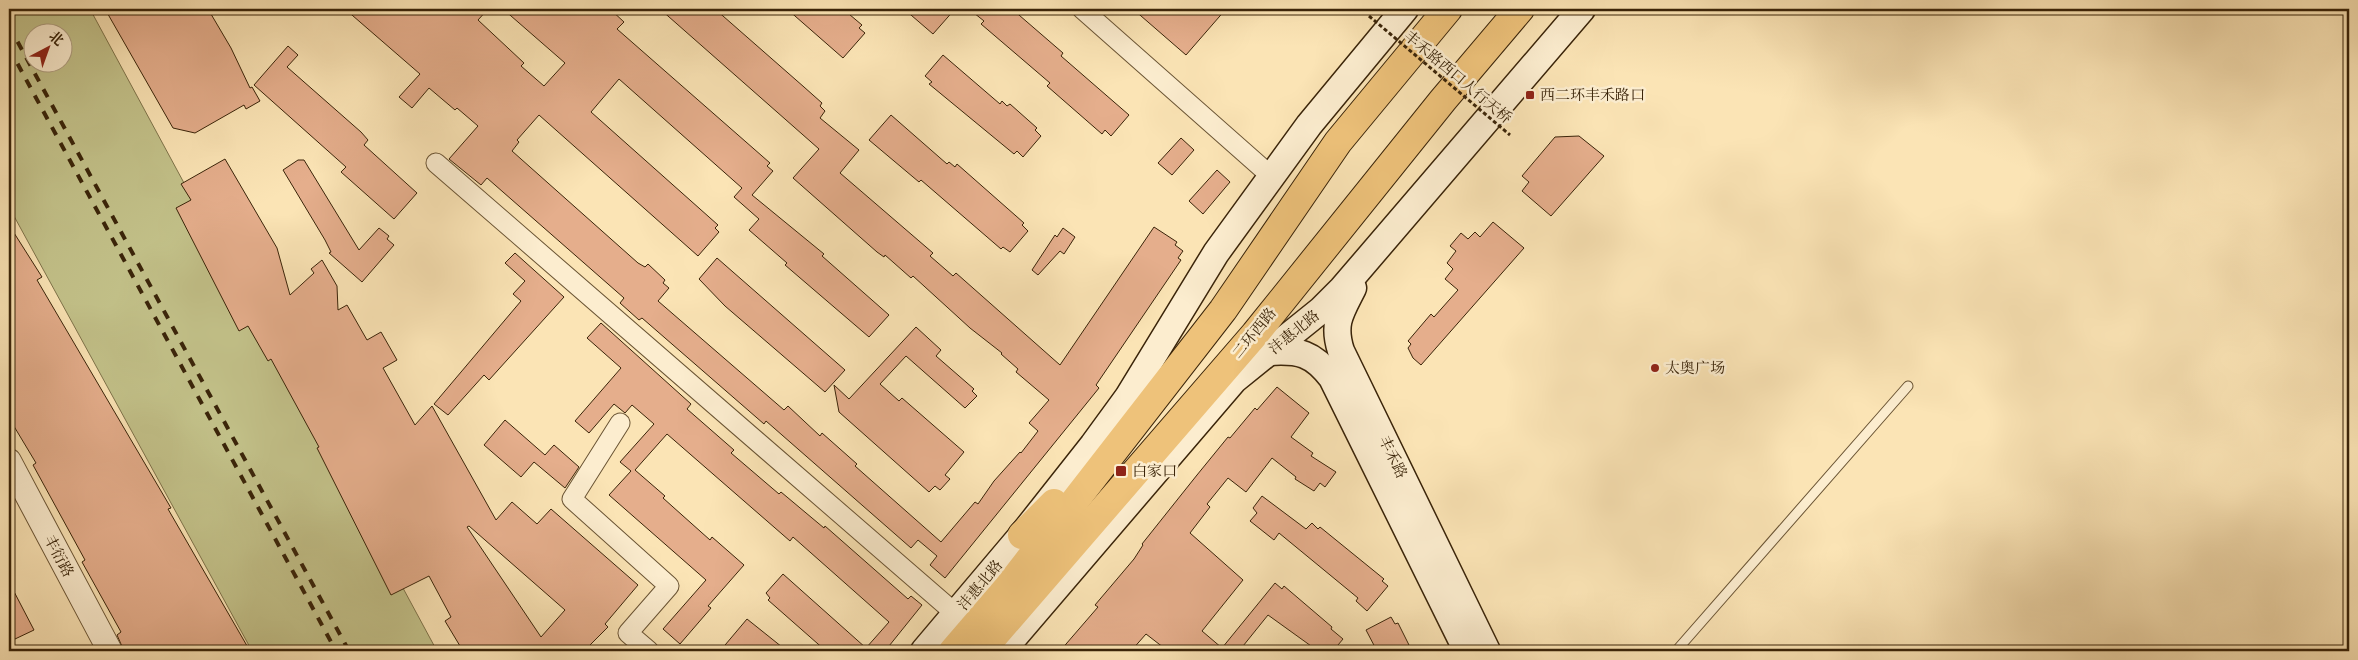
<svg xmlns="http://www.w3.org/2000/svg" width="2358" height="660" viewBox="0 0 2358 660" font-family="Alegreya,'Noto Serif SC',serif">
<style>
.green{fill:#c3c28a;stroke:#7e734a;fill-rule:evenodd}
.building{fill:#e5ae8c;stroke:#3a2409;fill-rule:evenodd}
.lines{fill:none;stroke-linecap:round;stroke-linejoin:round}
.service-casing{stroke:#6a5434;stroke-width:11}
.minor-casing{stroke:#6a5434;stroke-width:21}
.tertiary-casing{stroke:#6a5434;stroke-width:26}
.secondary-casing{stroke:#3a2409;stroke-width:29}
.trunk-casing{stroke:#3a2409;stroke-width:30}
.service{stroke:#fcedcf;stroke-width:9}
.minor{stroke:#fcedcf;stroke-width:19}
.tertiary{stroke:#fcedcf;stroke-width:24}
.secondary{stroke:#fcedcf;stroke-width:26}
.trunk{stroke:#eec27a;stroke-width:28}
.rail{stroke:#3a2409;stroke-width:4;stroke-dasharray:9 9;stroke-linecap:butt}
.path-bridge{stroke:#3a2409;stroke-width:3;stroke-dasharray:4 2.5;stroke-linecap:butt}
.poi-dot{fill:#8f2418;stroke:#fcedcf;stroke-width:2}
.labels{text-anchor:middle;stroke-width:5;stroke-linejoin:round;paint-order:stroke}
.street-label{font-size:15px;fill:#3a2409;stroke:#fcedcf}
.poi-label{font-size:15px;fill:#3a2409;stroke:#fcedcf;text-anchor:start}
</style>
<rect width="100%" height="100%" fill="#fbe4b5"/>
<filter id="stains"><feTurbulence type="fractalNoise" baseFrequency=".004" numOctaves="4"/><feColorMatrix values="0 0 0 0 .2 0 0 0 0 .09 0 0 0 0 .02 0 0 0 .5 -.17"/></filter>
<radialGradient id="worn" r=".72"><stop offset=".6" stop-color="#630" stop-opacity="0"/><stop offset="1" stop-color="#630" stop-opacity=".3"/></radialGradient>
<!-- green -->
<path class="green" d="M9 9H90L437 651H252L9 207ZM32 32H62V62H32Z"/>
<!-- building -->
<g class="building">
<path d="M105 9H208L231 48 250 88 252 87 260 101 246 109 244 105 195 133 173 128Z"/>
<path d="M345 9H488L478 20 524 63 521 66 544 86 565 63 503 9H610L624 22 617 29 770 163 767 166 773 171 752 195 824 254 822 256 889 315 869 337 785 265 787 263 749 230 759 219 734 197 742 188 619 79 591 112 718 225 715 228 719 232 698 256 539 115 517 140 519 142 512 151 638 263 645 267 648 264 665 280 663 283 669 288 658 301 784 410 788 406 820 436 822 433 857 464 855 466 941 542 975 502 978 504 994 481 1020 452 1021 453 1038 431 1029 423 1049 400 1016 372 1018 369 1001 354 1002 353 970 328 913 276 911 278 885 255 884 257 877 252 793 178 819 149 660 9H715L804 87 822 103 820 106 825 111 820 118 859 150 840 173 933 253 930 256 953 276 956 273 1060 365 1154 227 1177 242 1175 245 1183 251 1178 258 1181 260 1096 385 1099 388 945 578 930 565 937 556 918 540 911 548 766 421 764 424 642 318 639 320 620 303 624 298 487 178 481 185 449 159 478 126 457 108 455 110 429 88 412 108 399 97 420 74Z"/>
<path d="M787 9H843L862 25 859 28 865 33 843 58Z"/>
<path d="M904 9H955L933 34Z"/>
<path d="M969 9H1012L1063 53 1061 56 1129 115 1111 136 1105 130 1102 134 1047 86 1050 83 981 24 984 21Z"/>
<path d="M1133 9H1226L1186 55Z"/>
<path d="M288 46 298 55 287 67 361 132 368 140 364 145 417 193 394 219 341 172 346 167 254 85Z"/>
<path d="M943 55 1000 104 1002 101 1007 106 1010 104 1037 128 1035 130 1041 136 1023 157 1017 151 1014 154 929 84 932 82 925 76Z"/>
<path d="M891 115 947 164 949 162 955 167 957 164 1024 223 1022 225 1028 231 1010 252 1003 247 1001 249 921 180 919 182 869 140Z"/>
<path d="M1579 136 1604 156 1551 216 1522 191 1529 182 1522 176 1555 137Z"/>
<path d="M1181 138 1194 150 1172 175 1158 163Z"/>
<path d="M225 159 277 248 290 295 314 273 311 269 322 260 337 286 338 310 347 305 367 340 381 332 397 360 383 368 415 425 432 406 496 520 512 502 537 524 551 509 638 585 605 624 608 627 584 651H463L445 621 451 617 429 576 391 595 317 448 319 447 271 359 268 361 248 326 239 331 176 208 191 200 181 184ZM469 526 565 610 541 637 467 527Z"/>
<path d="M298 160H304L359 250 379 228 389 236 387 239 394 245 362 282 329 253 331 252 325 240 283 170Z"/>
<path d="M1217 170 1230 182 1203 214 1189 201Z"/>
<path d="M1493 222 1524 248 1421 365 1413 358 1408 348 1411 344 1408 341 1431 314 1434 317 1458 290 1445 279 1453 269 1447 263 1456 251 1450 246 1461 233 1468 239 1475 232 1480 237Z"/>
<path d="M9 225 42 277 37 280 171 508 168 509 250 651H124L117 635 121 632 82 562 85 560 33 465 36 463 9 418Z"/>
<path d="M1063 228 1075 237 1064 254 1060 251 1038 275 1032 270 1055 235 1057 237Z"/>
<path d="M515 253 564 297 489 380 484 375 448 415 434 404 521 301 513 294 525 281 505 263Z"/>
<path d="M717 258 845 370 825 392 725 306 699 279Z"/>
<path d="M601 323 691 404 687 409 734 450 731 453 779 494 781 492 824 528 825 526 908 599 911 596 922 605 885 651H826L768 600 770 598 766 593 783 574 866 648 889 622 793 537 790 541 667 434 635 470 665 496 663 498 682 515 710 540 712 537 744 565 708 606 711 608 680 644 663 629 706 580 609 495 631 471 620 462 654 424 632 405 625 413 614 404 589 433 575 421 621 368 587 338Z"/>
<path d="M916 327 941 350 936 356 974 389 972 391 977 396 965 408 906 356 880 384 899 401 902 398 964 452 945 475 950 479 940 490 935 486 929 492 839 412 834 385 849 399Z"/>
<path d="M1277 387 1309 413 1291 437 1313 453 1311 456 1336 472 1325 487 1320 483 1314 491 1295 479 1296 477 1272 458 1246 492 1228 478 1207 504 1210 507 1190 533 1243 580 1202 631 1222 648 1275 583 1282 589 1284 586 1332 627 1331 629 1343 639 1333 651H1318L1268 615 1239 651H1168L1146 634 1131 651H1060L1098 607 1095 605 1134 559 1143 545 1142 544 1197 475 1228 437 1230 438 1255 408 1257 410Z"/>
<path d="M505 420 545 455 554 445 579 467 565 488 534 462 521 477 484 445Z"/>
<path d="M1262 496 1306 529 1312 523 1318 529 1320 527 1384 579 1382 581 1388 586 1367 611 1356 601 1358 598 1279 533 1274 540 1250 521 1257 513 1253 508Z"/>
<path d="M9 582 34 630 15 639 9 627Z"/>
<path d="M1391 617 1395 624 1398 623 1409 645 1406 646 1409 651H1377L1366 630Z"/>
<path d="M747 619 787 651H720Z"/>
</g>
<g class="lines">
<defs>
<path id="service" d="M1676 651 1908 386"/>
<g id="minor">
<path d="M1082 9 1272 177"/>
<path d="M436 163 956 614"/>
<path d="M620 423 572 499 669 586 628 633 649 651"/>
</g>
<path id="tertiary" d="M9 461 110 651"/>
<g id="secondary">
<path d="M1353 288C1341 312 1332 323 1341 351L1487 651"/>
<path d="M1269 352C1299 350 1313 353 1332 378L1467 651"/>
<path d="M924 651 1022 535 1093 445 1128 397 1216 253 1309 125 1405 9"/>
<path d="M1002 651 1234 380 1321 310 1342 289 1582 9"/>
</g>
<g id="trunk">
<path d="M1022 535 1054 503"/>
<path d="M953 651 1008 587 1223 310 1338 142 1448 9"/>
<path d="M981 651 1255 334 1443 100 1520 9"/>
</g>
</defs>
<!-- service casing -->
<use href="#service" class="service-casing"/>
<!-- minor casing -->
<use href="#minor" class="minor-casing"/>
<!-- tertiary casing -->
<use href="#tertiary" class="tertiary-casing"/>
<!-- secondary casing -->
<use href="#secondary" class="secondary-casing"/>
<!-- trunk casing -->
<use href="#trunk" class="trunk-casing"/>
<!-- service -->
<use href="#service" class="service"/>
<!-- minor -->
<use href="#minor" class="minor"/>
<!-- tertiary -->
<use href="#tertiary" class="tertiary"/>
<!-- secondary -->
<use href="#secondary" class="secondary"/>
<!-- trunk -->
<use href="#trunk" class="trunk"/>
<!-- rail -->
<g class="rail">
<path d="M9 26 349 651"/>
<path d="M9 48 336 651"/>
</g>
<!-- path-bridge -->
<path class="path-bridge" d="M1369 16 1510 135"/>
</g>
<!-- markers -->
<g class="poi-dot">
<rect x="1525" y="90" width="10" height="10" rx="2.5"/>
<circle cx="1655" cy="368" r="5"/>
<rect x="1115" y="465" width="12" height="12" rx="2.5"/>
</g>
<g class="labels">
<!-- street labels -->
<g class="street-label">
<text transform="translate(1458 77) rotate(40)" y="5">丰禾路西口人行天桥</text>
<text transform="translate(1294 332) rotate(-39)" y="5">沣惠北路</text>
<text transform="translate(1254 333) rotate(-51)" y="5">二环西路</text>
<text transform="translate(1393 457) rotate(64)" y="5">丰禾路</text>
<text transform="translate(59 556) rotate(62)" y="5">丰衍路</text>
<text transform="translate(980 585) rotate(-50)" y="5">沣惠北路</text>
</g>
<!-- poi labels -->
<g class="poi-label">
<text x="1540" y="100">西二环丰禾路口</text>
<text x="1665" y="373">太奥广场</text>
<text x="1132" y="476">白家口</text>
</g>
</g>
<!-- margin -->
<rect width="2358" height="660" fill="none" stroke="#fbe4b5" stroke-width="30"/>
<rect x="10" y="10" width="2338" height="640" fill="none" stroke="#3a2409" stroke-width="2.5"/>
<rect x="15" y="15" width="2328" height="630" fill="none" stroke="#3a2409"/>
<!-- north arrow -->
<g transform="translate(48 48) rotate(41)"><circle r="24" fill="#fcedcf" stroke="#ae9d80"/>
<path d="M0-4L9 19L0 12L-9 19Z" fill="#8f2418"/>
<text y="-8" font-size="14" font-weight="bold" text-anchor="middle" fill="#3a2409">北</text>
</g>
<rect width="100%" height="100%" filter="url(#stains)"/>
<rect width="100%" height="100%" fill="url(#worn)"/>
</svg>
